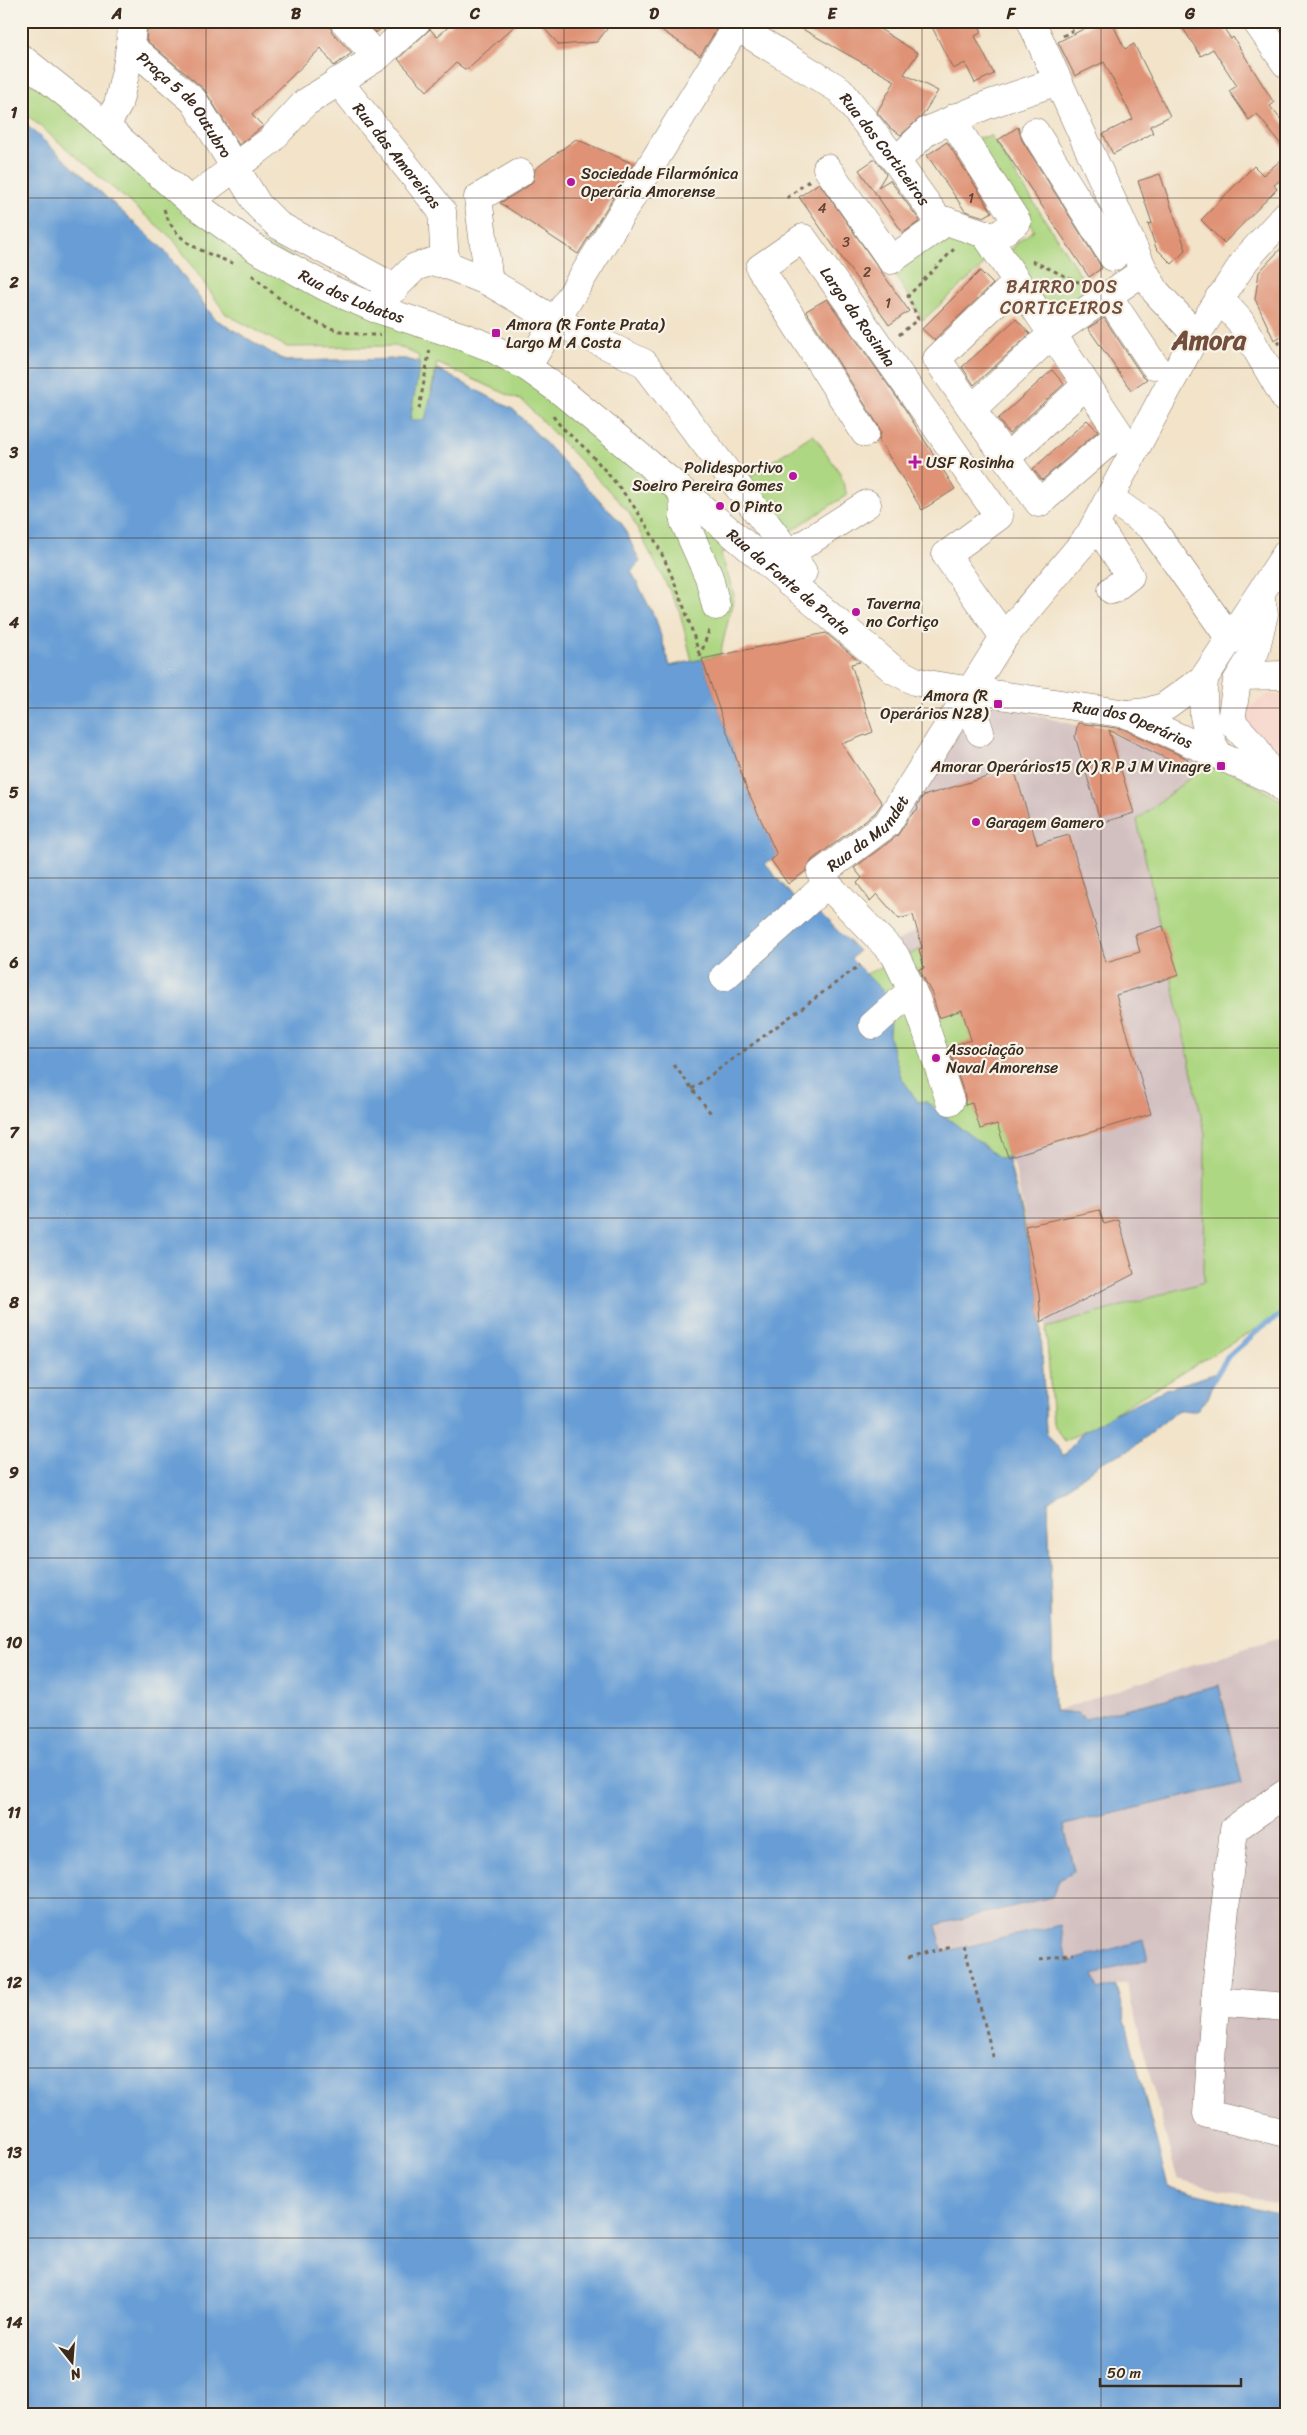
<svg xmlns="http://www.w3.org/2000/svg" width="1307" height="2435" viewBox="0 0 1307 2435" font-family="Sriracha,sans-serif">
<style>
.built{fill:#f7d1c7}
.industrial{fill:#d2bfc0}
.green{fill:#add782;stroke:#748050;fill-rule:evenodd}
.water{fill:#679ed5;stroke:#51647a}
.lines{fill:none;stroke-linecap:round;stroke-linejoin:round}
.stream{stroke:#679ed5;stroke-width:5.5}
.building{fill:#df9274}
.minor-casing{stroke:#7b6b5a;stroke-width:29}
.path{stroke:#7b6b5a;stroke-width:3;stroke-dasharray:4 4;stroke-linecap:butt}
.minor{stroke:#fff;stroke-width:28}
.grid{fill:none;stroke:#3b2a1e;stroke-width:1;stroke-opacity:0.55}
.poi-dot{fill:#b5179e;stroke:#f7f3e8;stroke-width:2}
.labels{text-anchor:middle;stroke-width:4.5;stroke-linejoin:round;paint-order:stroke}
.number-label{font-size:14px;fill:#644434}
.street-label{font-size:16px;fill:#3b2a1e;stroke:#f7f3e8}
.poi-label{font-size:16px;fill:#3b2a1e;stroke:#f7f3e8;text-anchor:start}
.neighbourhood-label{font-size:18px;letter-spacing:1px;fill:#744e3c;stroke:#f7f3e8}
.town-label{font-size:26px;font-weight:bold;fill:#744e3c;stroke:#f7f3e8}
.neatline{fill:none;stroke:#3b2a1e;stroke-width:2}
.grid-label{font-size:16px;text-anchor:middle;font-weight:bold;fill:#3b2a1e}
</style>
<rect width="100%" height="100%" fill="#f7f3e8"/>
<filter id="ink" filterUnits="userSpaceOnUse"><feTurbulence type="fractalNoise" baseFrequency=".02" numOctaves="2"/><feDisplacementMap in="SourceGraphic" scale="10" xChannelSelector="R" yChannelSelector="G"/><feConvolveMatrix kernelMatrix="1 2 1 2 8 2 1 2 1" color-interpolation-filters="sRGB"/></filter>
<filter id="wash" filterUnits="userSpaceOnUse"><feTurbulence type="fractalNoise" baseFrequency=".0096" numOctaves="4" result="noise"/><feDisplacementMap in="SourceGraphic" scale="20" xChannelSelector="R" yChannelSelector="G"/><feGaussianBlur stdDeviation="1.12" result="paint"/><feColorMatrix in="noise" values="0 0 0 0 0 0 0 0 0 0 0 0 0 0 0 0 0 1.4 0 .05"/><feComposite in="paint" operator="in"/></filter>
<g filter="url(#wash)">
<rect width="100%" height="100%" fill="#f2e3c9"/>
<!-- built -->
<g class="built">
<path d="M1274 21H1286V39Z"/>
<path d="M1269 694 1286 697V776L1239 713Z"/>
</g>
<!-- industrial -->
<g class="industrial">
<path d="M970 698 1212 760 1137 820 1205 1133 1204 1282 1046 1328 1014 1164 928 1087 876 953 943 915 908 812Z"/>
<path d="M1286 1635V2205L1177 2179 1126 1983 1098 1990 1094 1974 1147 1959 1067 1962 1060 1925 943 1952 936 1925 1052 1897 1059 1880 1074 1872 1063 1825 1242 1783 1219 1686 1084 1719 1078 1713 1054 1711Z"/>
</g>
<!-- green -->
<g class="green">
<path d="M21 71 167 194 471 348 540 385 730 548 721 554 734 595 720 655 703 659 765 864 803 909 820 913 858 951 851 959 866 974 941 940 1008 1157 1025 1226 1039 1294 1046 1432 1064 1456 1085 1430 1064 1442 1053 1423 1046 1328 1204 1282 1205 1133 1137 820 1212 760 1286 803V1311L1114 1413 1140 1403 1166 1389 1217 1373 1208 1398 1196 1411 1178 1410 1131 1449 1102 1462 1048 1502 1054 1711 1078 1713 1085 1719 1219 1686 1242 1783 1064 1825 1074 1872 1059 1880 1052 1897 21 120 163 249 215 319 285 361 405 359 418 362 419 356 398 346 287 347 226 314 173 239 21 110ZM437 363 524 402 629 512 679 609 692 661 670 666 656 620 631 571 640 562 622 524 514 410 437 369 431 392Z"/>
<path d="M991 136 1094 296 1053 323 1008 254 1018 242 1034 230 969 139Z"/>
<path d="M949 234 970 246 984 265 923 320 890 267Z"/>
<path d="M813 434 840 473 847 495 786 534 746 479Z"/>
</g>
<!-- water -->
<path class="water" d="M21 120 163 249 215 319 285 361 405 359 420 363 410 420H425L437 369 514 410 622 524 640 562 631 571 656 620 670 666 702 659 746 787 777 855 765 864 803 909 820 913 858 951 851 959 891 999 889 1037 901 1077 918 1102 925 1101 1000 1158 1008 1157 1039 1294 1046 1432 1064 1456 1082 1433 1113 1414 1166 1389 1217 1373 1208 1398 1196 1411 1178 1410 1131 1449 1102 1462 1048 1502 1054 1711 1078 1713 1085 1719 1219 1686 1242 1783 1064 1825 1074 1872 1059 1880 1052 1897 936 1925 943 1952 1060 1925 1067 1962 1143 1940 1148 1959 1094 1974 1098 1990 1116 1985 1168 2187 1286 2215V2414H21Z"/>
<g class="lines">
<!-- stream -->
<path class="stream" d="M1212 1382 1227 1358 1263 1326 1286 1312"/>
</g>
<g id="blocks">
<!-- building -->
<g class="building">
<path d="M148 21H329L332 32 352 53 334 66 321 48 252 115 263 126 239 145 204 89 146 40Z"/>
<path d="M365 21H389L376 33Z"/>
<path d="M455 21H520L466 70 456 63 427 91 398 59 430 29 437 37Z"/>
<path d="M538 21H613L597 42 559 45Z"/>
<path d="M648 21H722L700 56Z"/>
<path d="M788 21H867L918 53 904 74 938 91 922 116 901 135 890 128 877 112 895 81Z"/>
<path d="M929 21H977L982 32 975 36 994 74 975 83 965 63 953 69Z"/>
<path d="M1099 21H1111L1125 49 1134 44 1170 116 1150 126 1153 133 1113 154 1103 134 1133 119 1104 62 1075 76 1058 42Z"/>
<path d="M1178 21H1219L1231 39 1233 37 1274 103 1270 106 1286 126V151L1257 114 1249 120 1229 91 1237 86 1213 49 1201 56Z"/>
<path d="M1018 127 1022 140 1102 268 1089 277 998 140Z"/>
<path d="M576 139 634 164 578 254 500 203 528 186 534 180 535 169Z"/>
<path d="M947 142 992 212 984 217 965 211 927 155Z"/>
<path d="M1286 156V176L1274 185 1277 189 1224 243 1201 220 1254 166 1263 175Z"/>
<path d="M875 159 886 174 878 187 890 180 920 221 903 233 859 170Z"/>
<path d="M1160 174 1186 250 1172 264 1156 248 1148 224 1152 223 1138 181Z"/>
<path d="M819 183 909 311 889 325 799 197Z"/>
<path d="M1286 243V334L1274 340 1255 299 1259 272Z"/>
<path d="M980 271 993 284 934 340 922 329Z"/>
<path d="M827 299 905 409 955 489 922 510 879 440 881 432 878 425 806 311Z"/>
<path d="M1104 318 1141 374 1147 379 1131 390 1088 328Z"/>
<path d="M1016 319 1030 334 974 385 962 367Z"/>
<path d="M1052 370 1064 384 1009 434 998 419Z"/>
<path d="M1087 420 1098 431 1042 480 1033 469Z"/>
<path d="M826 633 860 662 851 664 873 732 842 744 882 803 875 813 812 860 806 871 788 884 771 860 777 855 746 787 702 659Z"/>
<path d="M1078 723 1123 729 1188 759 1183 767 1109 730 1134 813 1101 823 1075 736Z"/>
<path d="M1014 769 1037 844 1069 835 1106 962 1140 952 1135 935 1163 926 1179 975 1116 995 1151 1114 1008 1157 997 1124 980 1129 972 1103 965 1105V1096L948 1047 971 1040 962 1010 939 1018 932 994 919 969 924 968 919 949 922 948 913 915 899 919 877 894 870 901 857 883 862 878 854 868 897 836 912 814 918 809 917 806 923 796Z"/>
<path d="M1099 1210 1104 1224 1119 1220 1134 1274 1041 1322 1039 1294 1025 1226Z"/>
</g>
</g>
</g>
<g filter="url(#ink)">
<use href="#blocks" fill-opacity="0" stroke="#7b6b5a" stroke-width="1"/>
<g class="lines">
<defs>
<g id="minor">
<path d="M344 21 377 57"/>
<path d="M1031 21 1144 271 1156 292 1196 335"/>
<path d="M1256 21 1286 64"/>
<path id="s1" d="M737 27 840 90 896 161 937 218 985 234 1119 433 1039 503 1006 458"/>
<path id="s2" d="M130 46 194 101 258 205 278 225 395 288"/>
<path id="s3" d="M21 58 83 107 190 201 258 250 328 288 374 308 464 337 490 347 527 367 563 393 683 492 894 670 915 681 933 685 1127 714 1275 781 1286 790"/>
<path id="s4" d="M338 81 442 211 445 264"/>
<path d="M956 117 957 128 1017 222 990 241"/>
<path d="M105 127 118 105 128 61 133 21"/>
<path d="M1035 132 1113 257"/>
<path d="M896 161 927 131 938 126 987 105 1058 81"/>
<path d="M827 168 891 260 947 221"/>
<path d="M190 201 270 141 305 103 377 57 417 21"/>
<path d="M489 282 478 198 520 173"/>
<path d="M1017 282 937 359 1006 458 1086 385"/>
<path d="M1108 296 1154 365"/>
<path d="M1219 298 1240 321 1286 400"/>
<path d="M374 308 415 267 431 262 445 264 489 282 556 321 644 363 803 572 789 583"/>
<path d="M527 367 740 21"/>
<path d="M972 409 1052 334 1144 271"/>
<path id="s5" d="M865 433 760 268 803 238 999 516 946 555 1004 637"/>
<path d="M683 492 684 521 709 577 716 606"/>
<path d="M1110 498 1151 527 1231 640"/>
<path d="M1096 524 1130 576 1112 590"/>
<path d="M789 554 867 504"/>
<path d="M1260 595 1264 614 1255 652 1237 681 1231 721 1254 746 1275 781"/>
<path d="M1241 676 1286 675"/>
<path d="M1204 678C1202 710 1202 728 1219 755"/>
<path d="M964 698 976 720 980 732"/>
<path d="M1127 714 1147 712 1164 707 1204 678 1286 554"/>
<path d="M724 977 827 884"/>
<path d="M873 1025 912 990"/>
<path id="s6" d="M950 1101 916 999 895 955 827 884 821 873 887 824 1004 637 1089 536 1196 335 1246 259 1286 215"/>
<path d="M1286 1793 1234 1829 1217 1979 1207 2114 1286 2133"/>
<path d="M1215 2001 1286 2007"/>
</g>
</defs>
<!-- minor casing -->
<use href="#minor" class="minor-casing"/>
<!-- path -->
<g class="path">
<path d="M1063 36 1088 21"/>
<path d="M787 198 810 180"/>
<path d="M164 209C175 245 205 252 237 265"/>
<path d="M1032 261 1085 285"/>
<path d="M252 275C294 312 322 336 380 335"/>
<path d="M899 335 918 319 908 296 955 248"/>
<path d="M1277 344 1286 339"/>
<path d="M419 409 430 348"/>
<path d="M553 416C562 430 576 439 588 451 603 468 619 486 632 504 663 545 686 608 700 657"/>
<path d="M700 657 710 627"/>
<path d="M674 1065 713 1116"/>
<path d="M692 1089 860 965"/>
<path d="M964 1945 994 2060"/>
<path d="M907 1958 952 1947"/>
<path d="M1040 1960 1073 1954"/>
</g>
<!-- minor -->
<use href="#minor" class="minor"/>
</g>
</g>
<!-- grid -->
<path class="grid" d="M206 21V2414M385 21V2414M564 21V2414M743 21V2414M922 21V2414M1101 21V2414M21 198H1286M21 368H1286M21 538H1286M21 708H1286M21 878H1286M21 1048H1286M21 1218H1286M21 1388H1286M21 1558H1286M21 1728H1286M21 1898H1286M21 2068H1286M21 2238H1286"/>
<!-- markers -->
<g class="poi-dot">
<circle cx="571" cy="182" r="5"/>
<rect x="491" y="328" width="10" height="10" rx="2.5"/>
<path d="M912.5 454.5h5v5h5v5h-5v5h-5v-5h-5v-5h5z"/>
<circle cx="793" cy="476" r="5"/>
<circle cx="720" cy="506" r="5"/>
<circle cx="856" cy="612" r="5"/>
<rect x="993" y="699" width="10" height="10" rx="2.5"/>
<rect x="1216" y="761" width="10" height="10" rx="2.5"/>
<circle cx="976" cy="822" r="5"/>
<circle cx="936" cy="1058" r="5"/>
</g>
<g class="labels">
<!-- number labels -->
<g class="number-label">
<text x="971" y="203">1</text>
<text x="822" y="213">4</text>
<text x="846" y="247">3</text>
<text x="867" y="277">2</text>
<text x="888" y="308">1</text>
</g>
<!-- street labels -->
<g class="street-label">
<text dy="6" stroke="none"><textPath href="#s2" startOffset="81">Praça 5 de Outubro</textPath></text>
<text dy="6" stroke="none"><textPath href="#s1" startOffset="195">Rua dos Corticeiros</textPath></text>
<text dy="6" stroke="none"><textPath href="#s4" startOffset="95">Rua das Amoreiras</textPath></text>
<text dy="6" stroke="none"><textPath href="#s3" startOffset="410">Rua dos Lobatos</textPath></text>
<text dy="6" stroke="none"><textPath href="#s5" startOffset="344">Largo da Rosinha</textPath></text>
<text dy="6" stroke="none"><textPath href="#s3" startOffset="938">Rua da Fonte de Prata</textPath></text>
<text dy="6" stroke="none"><textPath href="#s3" startOffset="1322">Rua dos Operários</textPath></text>
<text dy="6" stroke="none"><textPath href="#s6" startOffset="329">Rua da Mundet</textPath></text>
</g>
<!-- poi labels -->
<g class="poi-label">
<text x="581" y="179">Sociedade Filarmónica<tspan x="581" dy="18">Operária Amorense</tspan></text>
<text x="506" y="330">Amora (R Fonte Prata)<tspan x="506" dy="18">Largo M A Costa</tspan></text>
<text x="926" y="468">USF Rosinha</text>
<text x="783" y="473" text-anchor="end">Polidesportivo<tspan x="783" dy="18">Soeiro Pereira Gomes</tspan></text>
<text x="730" y="512">O Pinto</text>
<text x="866" y="609">Taverna<tspan x="866" dy="18">no Cortiço</tspan></text>
<text x="988" y="701" text-anchor="end">Amora (R<tspan x="988" dy="18">Operários N28)</tspan></text>
<text x="1211" y="772" text-anchor="end">Amorar Operários15 (X) R P J M Vinagre</text>
<text x="986" y="828">Garagem Gamero</text>
<text x="946" y="1055">Associação<tspan x="946" dy="18">Naval Amorense</tspan></text>
</g>
<!-- neighbourhood labels -->
<g class="neighbourhood-label">
<text x="1062" y="293">BAIRRO DOS<tspan x="1062" dy="21">CORTICEIROS</tspan></text>
</g>
<!-- town labels -->
<g class="town-label">
<text x="1209" y="349">Amora</text>
</g>
</g>
<!-- margin -->
<rect width="1307" height="2435" fill="none" stroke="#f7f3e8" stroke-width="55"/>
<!-- north arrow -->
<g transform="translate(72 2362) rotate(163)" stroke="#f7f3e8" stroke-width="4" paint-order="stroke">
<path d="M0-4L9 19L0 12L-9 19Z" fill="#3b2a1e"/>
<text y="-8" font-size="14" font-weight="bold" text-anchor="middle" fill="#3b2a1e">N</text>
</g>
<!-- scale -->
<path d="M1100 2378v8h141v-8" fill="none" stroke="#3b2a1e" stroke-width="2.5"/>
<text x="1107" y="2378" font-size="15" fill="#3b2a1e" stroke="#f7f3e8" stroke-width="4" paint-order="stroke">50 m</text>
<rect x="28" y="28" width="1252" height="2380" class="neatline"/>
<g class="grid-label">
<text x="117" y="19">A</text>
<text x="296" y="19">B</text>
<text x="475" y="19">C</text>
<text x="654" y="19">D</text>
<text x="832" y="19">E</text>
<text x="1011" y="19">F</text>
<text x="1190" y="19">G</text>
<text x="14" y="118">1</text>
<text x="14" y="288">2</text>
<text x="14" y="458">3</text>
<text x="14" y="628">4</text>
<text x="14" y="798">5</text>
<text x="14" y="968">6</text>
<text x="14" y="1138">7</text>
<text x="14" y="1308">8</text>
<text x="14" y="1478">9</text>
<text x="14" y="1648">10</text>
<text x="14" y="1818">11</text>
<text x="14" y="1988">12</text>
<text x="14" y="2158">13</text>
<text x="14" y="2328">14</text>
</g>
</svg>
